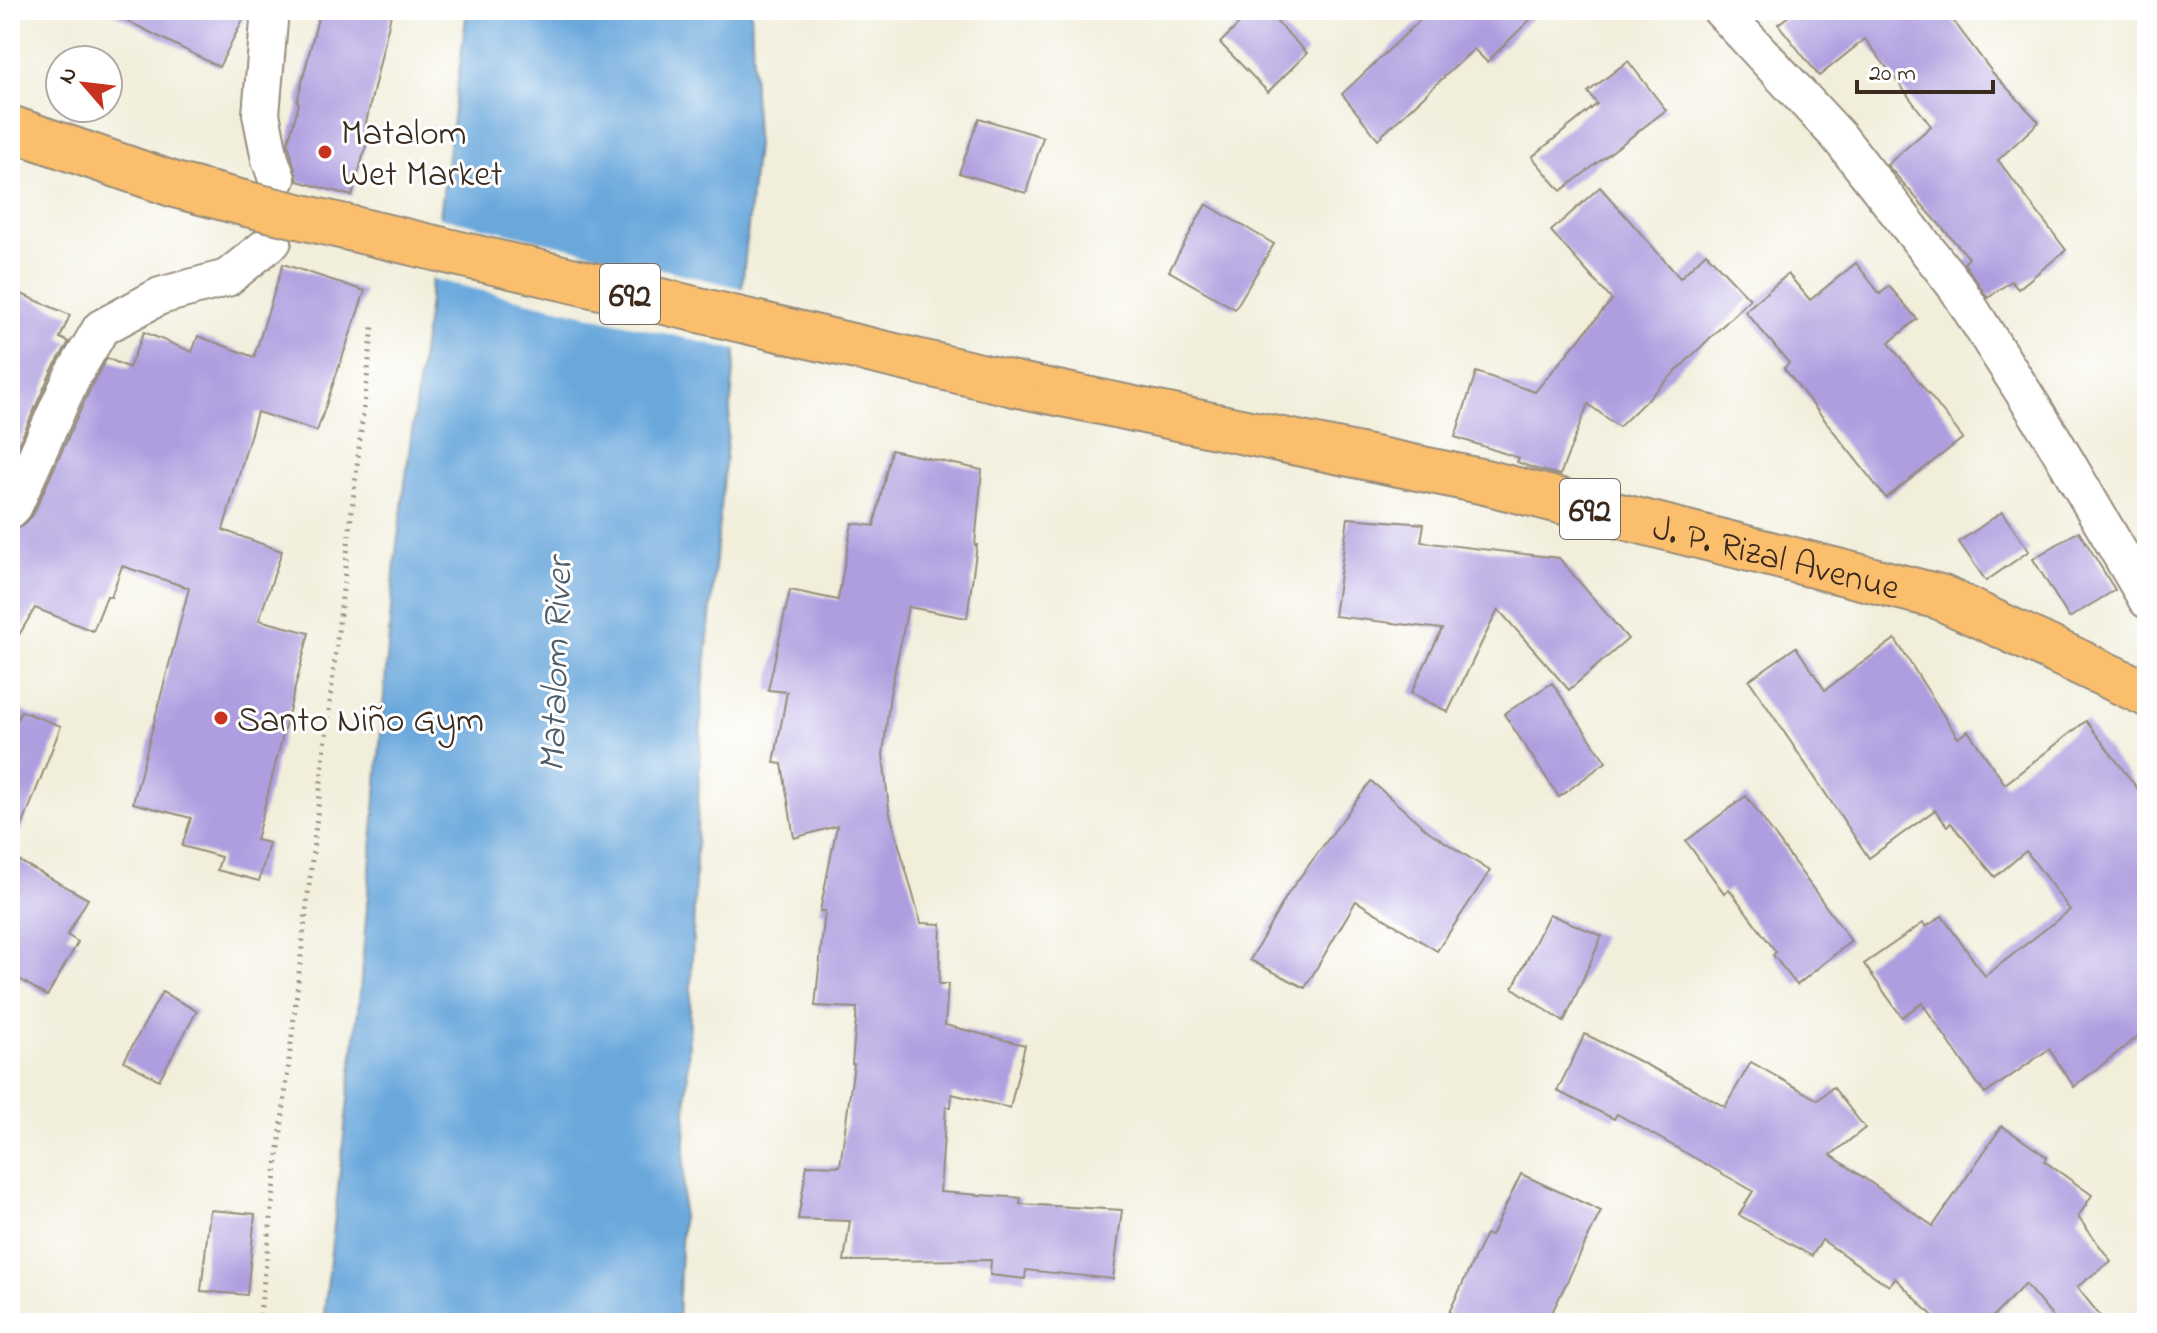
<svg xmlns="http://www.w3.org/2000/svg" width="2157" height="1333" viewBox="0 0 2157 1333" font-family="'Indie Flower',sans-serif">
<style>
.water{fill:#6aa8dc;stroke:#52697d;stroke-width:2}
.pier{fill:#f1eeda}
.building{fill:#ae9edf}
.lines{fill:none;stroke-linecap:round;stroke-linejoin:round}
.minor-casing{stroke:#968c7c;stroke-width:40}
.primary-casing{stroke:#968c7c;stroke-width:48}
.path{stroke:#968c7c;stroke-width:5;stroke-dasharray:2 6;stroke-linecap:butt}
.minor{stroke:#fff;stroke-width:36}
.primary{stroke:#fabe6d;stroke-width:44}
.primary-bridge-casing{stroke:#968c7c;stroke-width:48;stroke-linecap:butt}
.primary-bridge{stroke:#fabe6d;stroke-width:44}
.poi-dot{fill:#c8321e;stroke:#fff;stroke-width:3}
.labels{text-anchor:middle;stroke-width:6;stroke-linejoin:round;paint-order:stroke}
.shield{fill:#fff;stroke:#766a62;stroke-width:2}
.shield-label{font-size:34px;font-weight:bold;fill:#3b2a1e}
.poi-label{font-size:36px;fill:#3b2a1e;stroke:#fff;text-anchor:start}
.street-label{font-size:36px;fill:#3b2a1e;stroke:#fff}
.water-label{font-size:38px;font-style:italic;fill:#4e5c6a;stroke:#fff}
</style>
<rect width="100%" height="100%" fill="#fff"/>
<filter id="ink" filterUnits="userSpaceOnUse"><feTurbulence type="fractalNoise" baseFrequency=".0125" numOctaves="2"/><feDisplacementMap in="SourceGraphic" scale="16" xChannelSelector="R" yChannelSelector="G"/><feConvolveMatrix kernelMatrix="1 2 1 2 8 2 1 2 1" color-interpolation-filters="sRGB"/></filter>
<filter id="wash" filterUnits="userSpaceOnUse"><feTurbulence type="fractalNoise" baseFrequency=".006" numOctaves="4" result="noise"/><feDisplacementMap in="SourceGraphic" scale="32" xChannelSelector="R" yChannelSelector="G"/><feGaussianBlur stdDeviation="1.8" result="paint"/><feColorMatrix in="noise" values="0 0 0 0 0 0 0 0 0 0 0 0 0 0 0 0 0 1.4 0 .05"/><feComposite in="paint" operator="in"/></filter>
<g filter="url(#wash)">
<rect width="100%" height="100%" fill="#f1eeda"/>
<!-- water -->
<path class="water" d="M467 10H751L756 144 702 700 678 1323H323L360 992 395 560Z"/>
<!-- pier -->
<path class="pier" d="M436 216 746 289 740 351 428 278Z"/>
<g id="blocks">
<!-- building -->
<g class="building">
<path d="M106 10H248L219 67Z"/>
<path d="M320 10H392L365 127 371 128 352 196 298 181 288 143 299 103 297 102Z"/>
<path d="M1253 10H1265L1307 53 1268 92 1220 43Z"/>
<path d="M1431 10H1540L1487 62 1474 49 1378 139 1342 94Z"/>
<path d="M1797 10H1945L1993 73 2039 122 1998 160 2066 250 2018 289 2011 281 1988 298 1964 263 1969 258 1887 165 1931 126 1865 39 1819 76 1778 24Z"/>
<path d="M1628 61 1666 110 1561 191 1532 157 1597 104 1588 92Z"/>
<path d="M979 118 1043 137 1026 193 959 173Z"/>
<path d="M1600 187 1680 278 1706 253 1750 299 1619 427 1588 404 1560 475 1533 468 1517 462 1519 458 1455 437 1476 372 1535 392 1612 300 1551 231Z"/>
<path d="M1206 204 1274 244 1235 309 1169 271Z"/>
<path d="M1856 263 1880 294 1889 286 1917 319 1889 343 1963 438 1886 498 1784 368 1789 363 1745 311 1788 274 1810 300Z"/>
<path d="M283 264 365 291 317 431 257 412 223 530 282 551 259 620 309 633 256 840 269 843 259 881 217 870 221 857 182 846 191 818 133 803 189 588 122 566 111 597 107 596 93 631 35 608 10 650V530H16L24 525 33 515 90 389 107 358 129 368 144 332 192 352 198 336 254 357Z"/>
<path d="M10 289 70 315 60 338 69 342 52 370 10 464Z"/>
<path d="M891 450 982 470 975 545H977L967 618 908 607 890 694 883 755 889 810 921 923 941 924 939 984H948L945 1025 1025 1045 1010 1108 952 1094 951 1107H946L940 1192 1021 1198 1020 1204 1122 1210 1113 1279 1026 1270 1025 1279 990 1275 991 1260 844 1261 850 1221 798 1219 807 1165 840 1166 854 1064H852L857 1008 815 1006 825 911H820L837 826 794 838 782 764 774 763 787 692 768 690 790 590 838 600 852 523 874 526Z"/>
<path d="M2002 512 2029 551 1986 581 1959 542Z"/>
<path d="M1348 518 1424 524 1421 542 1559 558 1628 639 1569 690 1498 609 1448 712 1411 693 1442 629 1334 616Z"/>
<path d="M2079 531 2115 590 2069 618 2033 559Z"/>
<path d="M1895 639 1958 738 1968 731 2005 784 2086 721 2147 801V1029L2074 1087 2049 1049 1985 1094 1922 1003 1902 1017 1864 964 1923 923 1926 927 1942 916 1985 976 2070 910 2026 851 1995 877 1951 823 1947 826 1935 810 1869 858 1749 680 1796 647 1825 690Z"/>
<path d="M1552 683 1606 762 1559 797 1504 714Z"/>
<path d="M21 711 61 726 13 850H10V739Z"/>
<path d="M1371 781 1428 831 1490 871 1437 951 1356 901 1305 988 1250 960 1289 892Z"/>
<path d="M1746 796 1851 941 1797 985 1773 955 1776 952 1729 889 1724 893 1686 841Z"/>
<path d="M10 856 88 899 67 935 78 942 47 996 10 973Z"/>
<path d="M1549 914 1602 936 1564 1022 1513 988Z"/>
<path d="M162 992 197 1011 159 1080 124 1061Z"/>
<path d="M1585 1034 1688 1086 1725 1107 1751 1062 1818 1100 1833 1087 1865 1128 1831 1155 1933 1226 2002 1126 2047 1157 2044 1161 2092 1195 2078 1217 2111 1261 2077 1287 2106 1323H2058L2025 1284 1987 1323H1940L1895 1278 1889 1286 1822 1240 1812 1256 1739 1215 1753 1191 1617 1114 1614 1119 1557 1091Z"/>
<path d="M1521 1174 1601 1211 1547 1323H1444L1486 1234 1491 1236Z"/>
<path d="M210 1210 255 1214 247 1295 201 1291Z"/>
</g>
</g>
</g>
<g filter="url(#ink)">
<use href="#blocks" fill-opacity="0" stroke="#968c7c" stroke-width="2"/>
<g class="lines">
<defs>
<g id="minor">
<path d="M270 10 261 114 270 159 277 179"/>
<path d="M1721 10 1839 137 1957 288 2053 439 2147 600"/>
<path d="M10 510 14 506 71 379 101 328 160 296 227 278 273 241"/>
</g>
<g id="primary">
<path d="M10 128 178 186 247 204"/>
<path id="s1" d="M1014 384 1485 482 1940 597 2147 694"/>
</g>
</defs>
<!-- minor casing -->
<use href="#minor" class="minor-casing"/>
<!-- primary casing -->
<use href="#primary" class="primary-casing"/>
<!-- path -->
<path class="path" d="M259 1323 373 326"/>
<!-- minor -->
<use href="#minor" class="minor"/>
<!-- primary -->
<use href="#primary" class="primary"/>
<defs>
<path id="primary-bridge" d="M247 204 1014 384"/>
</defs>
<!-- primary-bridge casing -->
<use href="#primary-bridge" class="primary-bridge-casing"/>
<!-- primary-bridge -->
<use href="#primary-bridge" class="primary-bridge"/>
</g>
</g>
<!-- markers -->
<g class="poi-dot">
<circle cx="325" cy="152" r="8"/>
<circle cx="221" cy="718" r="8"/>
</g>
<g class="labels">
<!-- shield labels -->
<g class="shield">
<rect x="600" y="264" width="60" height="60" rx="6"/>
<rect x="1560" y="479" width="60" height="60" rx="6"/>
</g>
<g class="shield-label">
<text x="630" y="306">692</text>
<text x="1590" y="521">692</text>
</g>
<!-- poi labels -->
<g class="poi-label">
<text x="341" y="144">Matalom<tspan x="341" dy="41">Wet Market</tspan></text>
<text x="237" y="731">Santo Niño Gym</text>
</g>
<!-- street labels -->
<g class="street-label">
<text dy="13" stroke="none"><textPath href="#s1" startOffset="782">J. P. Rizal Avenue</textPath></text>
</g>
<!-- water labels -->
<g class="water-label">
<text transform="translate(554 665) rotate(-88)" y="13">Matalom River</text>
</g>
</g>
<!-- margin -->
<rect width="2157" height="1333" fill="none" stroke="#fff" stroke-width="40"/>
<!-- north arrow -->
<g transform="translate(84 84) rotate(298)"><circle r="38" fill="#ffffff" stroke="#b1aaa5" stroke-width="2"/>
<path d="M0-6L14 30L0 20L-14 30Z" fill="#c8321e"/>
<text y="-12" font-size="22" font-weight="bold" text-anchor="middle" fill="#3b2a1e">N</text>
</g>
<!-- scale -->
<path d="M1857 80v12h136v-12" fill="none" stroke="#3b2a1e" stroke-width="4"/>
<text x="1869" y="80" font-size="24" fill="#3b2a1e" stroke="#ffffff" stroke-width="6" paint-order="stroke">20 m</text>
</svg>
